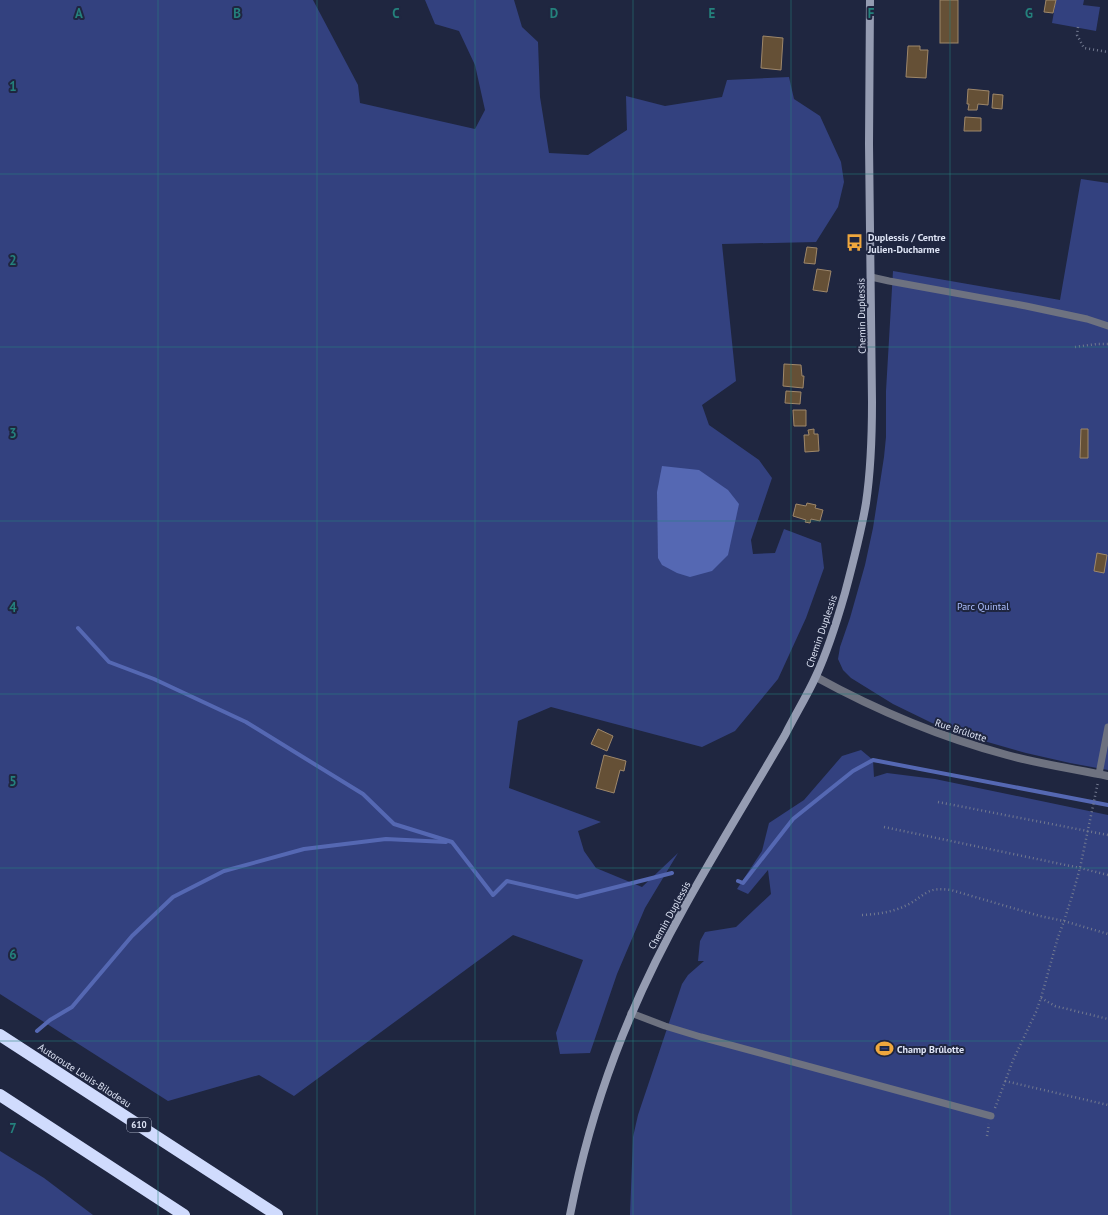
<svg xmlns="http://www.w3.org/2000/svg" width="1108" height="1215" viewBox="0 0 1108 1215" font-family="'PT Sans',sans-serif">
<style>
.green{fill:#33417f}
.water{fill:#5568b3}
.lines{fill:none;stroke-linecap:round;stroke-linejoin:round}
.stream{stroke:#5568b3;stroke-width:4}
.building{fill:#655036;stroke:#9e876a}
.path{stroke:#72798f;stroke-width:2.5;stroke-dasharray:1 3;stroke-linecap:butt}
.lane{stroke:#6e7280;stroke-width:7}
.street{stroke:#6e7280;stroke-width:8}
.secondary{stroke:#959cb2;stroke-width:8}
.highway{stroke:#d0dbfd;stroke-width:12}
.grid{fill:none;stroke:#24817c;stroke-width:1;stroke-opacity:0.55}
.labels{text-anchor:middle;stroke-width:4;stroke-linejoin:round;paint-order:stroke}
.shield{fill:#1f2640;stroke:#a5abbf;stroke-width:1}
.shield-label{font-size:9px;font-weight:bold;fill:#dee4f5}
.poi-label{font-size:10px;font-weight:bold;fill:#dee4f5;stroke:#1f2640;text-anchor:start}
.street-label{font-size:10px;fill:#dee4f5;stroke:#1f2640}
.park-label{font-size:10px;fill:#adbffd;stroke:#1f2640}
.grid-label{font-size:13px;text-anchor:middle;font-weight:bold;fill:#24817c;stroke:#1f2640;stroke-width:4;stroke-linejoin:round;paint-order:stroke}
</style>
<rect width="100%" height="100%" fill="#1f2640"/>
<!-- green -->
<g class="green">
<path d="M0 0H313L358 85 360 103 475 129 485 110 475 65 459 31 435 24 425 0H514L522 27 538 42 540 97 549 153 588 155 627 130 626 96 665 106 722 97 727 80 789 77 794 99 820 116 841 162 844 182 838 207 816 242 722 244 736 381 702 405 709 425 759 460 772 478 751 540 753 554 775 553 784 529 821 543 824 568 806 618 778 679 735 731 702 747 551 707 518 721 509 788 601 822 578 831 584 851 596 868 642 887 678 853 645 908 617 974 590 1053 560 1054 556 1033 583 960 513 935 294 1096 259 1075 168 1101 0 994Z"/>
<path d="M1056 0H1084L1083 5 1100 7 1096 31 1052 23Z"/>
<path d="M1081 179 1108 183V770L1070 763 1026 753 977 739 951 730 932 723 893 704 851 678 843 670 838 659 840 647 850 618 865 565 873 528 884 457 886 437V391L893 271 1060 300Z"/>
<path d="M861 750 873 760 874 777 887 773 935 779 1108 815V1215H630L633 1137 638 1115 682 984 688 975 704 961H698L700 941 705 932 736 927 771 894 768 870 748 894 737 889 762 851 769 823 804 800 842 756Z"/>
<path d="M0 1151 44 1178 93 1215H0Z"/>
</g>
<!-- water -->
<path class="water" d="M662 466 699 470 728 490 739 504 728 555 712 571 690 577 677 573 662 565 658 558 657 492Z"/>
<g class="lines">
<!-- stream -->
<g class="stream">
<path d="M78 628 109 662 154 679 246 722 363 794 394 824 452 842 493 895 507 881 577 897 672 873"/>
<path d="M738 881 743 883 793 819 853 771 873 760 1108 805"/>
<path d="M37 1031 50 1020 72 1007 132 936 173 897 224 871 304 849 386 839 446 842"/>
</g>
</g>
<!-- building -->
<g class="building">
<rect x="940" y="0" width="18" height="43"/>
<path d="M1046 0H1056L1053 13 1044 12Z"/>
<path d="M763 36 783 38 781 70 761 68Z"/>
<path d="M908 46H920V50H928L926 78 906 77Z"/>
<path d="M968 89 989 91 988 105 978 104 977 110H968L969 104H967Z"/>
<path d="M993 94 1003 95 1002 109 992 108Z"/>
<path d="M965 117 981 118V131H964Z"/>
<path d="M807 247 817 248 815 264 804 263Z"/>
<path d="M817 269 831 271 827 292 813 290Z"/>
<path d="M784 364 801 365 802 376H804L803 388 783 386Z"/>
<path d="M786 391 801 392 800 404 785 403Z"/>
<path d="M793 410H806V426H794Z"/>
<path d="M814 429V434H818L819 451 805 452 804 435H809L808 430Z"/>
<path d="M1081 429H1088V458H1080Z"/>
<path d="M807 503 816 505 815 508 823 510 820 521 811 519 810 523 805 522 806 520 793 516 796 504 806 506Z"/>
<path d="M1097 553 1107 555 1104 573 1094 571Z"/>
<path d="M598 729 613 736 607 751 591 744Z"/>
<path d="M604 755 626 761 624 771 620 770 614 793 596 788Z"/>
</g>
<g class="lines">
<!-- path -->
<g class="path">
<path d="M1078 27 1077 35 1084 48 1108 52"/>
<path d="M1075 347 1097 344H1108"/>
<path d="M938 802 1108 835"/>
<path d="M884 827 1080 868 1108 875"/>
<path d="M862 915C879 914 895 912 911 903 916 900 921 896 926 893 934 888 942 889 951 890L1040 916 1064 921 1108 934"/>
<path d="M1041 998 1055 1006 1108 1019"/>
<path d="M1005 1081 1108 1105"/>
<path d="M995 1108 1014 1058 1036 1012 1041 998 1058 937 1064 921 1073 893 1080 868 1098 782"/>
<path d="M987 1136 989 1124"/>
</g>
<!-- lane -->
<g class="lane">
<path d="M871 277 889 281 1026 306 1087 319 1108 326"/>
<path d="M1099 774 1108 727"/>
<path d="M631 1013 665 1026 701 1037 991 1116"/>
</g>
<!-- street -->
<path class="street" d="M816 677C876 710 940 737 1007 755 1040 764 1074 769 1108 776"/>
<!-- secondary -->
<path class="secondary" d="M570 1215C592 1102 629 1006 685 906 717 848 752 792 785 735 795 715 807 696 816 676 828 650 837 621 845 593 853 563 861 533 866 503 871 469 872 435 872 402L869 144 870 0"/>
<!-- highway -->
<g class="highway">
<path d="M0 1035 277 1215"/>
<path d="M0 1095 184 1215"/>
</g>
</g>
<!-- grid -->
<path class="grid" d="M158 0V1215M317 0V1215M475 0V1215M633 0V1215M791 0V1215M950 0V1215M0 174H1108M0 347H1108M0 521H1108M0 694H1108M0 868H1108M0 1041H1108"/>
<!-- icons -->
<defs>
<symbol id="bus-bare" viewBox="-9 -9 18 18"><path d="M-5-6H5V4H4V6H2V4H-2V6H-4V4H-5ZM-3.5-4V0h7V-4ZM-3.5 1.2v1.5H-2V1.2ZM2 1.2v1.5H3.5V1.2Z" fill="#efa73d" stroke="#1f2640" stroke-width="2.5" paint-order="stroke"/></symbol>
<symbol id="stadium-bare" viewBox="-9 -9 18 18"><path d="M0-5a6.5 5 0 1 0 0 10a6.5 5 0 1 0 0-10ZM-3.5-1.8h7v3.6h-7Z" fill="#efa73d" stroke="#1f2640" stroke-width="2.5" paint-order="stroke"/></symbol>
</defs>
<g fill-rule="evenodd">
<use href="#bus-bare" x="842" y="230" width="25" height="25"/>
<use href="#stadium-bare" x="872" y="1036" width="25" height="25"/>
</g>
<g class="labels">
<!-- shield labels -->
<rect class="shield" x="127" y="1118" width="24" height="14" rx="3"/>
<g class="shield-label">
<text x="139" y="1128">610</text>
</g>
<!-- poi labels -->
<g class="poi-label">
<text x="868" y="241">Duplessis / Centre<tspan x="868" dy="12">Julien-Ducharme</tspan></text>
<text x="897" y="1053">Champ Brûlotte</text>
</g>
<!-- street labels -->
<g class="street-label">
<text transform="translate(861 316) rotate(-91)" y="4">Chemin Duplessis</text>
<text transform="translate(821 631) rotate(-71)" y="4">Chemin Duplessis</text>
<text transform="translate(961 730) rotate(18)" y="4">Rue Brûlotte</text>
<text transform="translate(669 915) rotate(-61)" y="4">Chemin Duplessis</text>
<text transform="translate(85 1075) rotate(33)" y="4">Autoroute Louis-Bilodeau</text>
</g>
<!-- park labels -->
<g class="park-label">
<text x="983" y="610">Parc Quintal</text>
</g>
</g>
<g class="grid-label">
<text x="79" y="18">A</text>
<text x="237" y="18">B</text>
<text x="396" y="18">C</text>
<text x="554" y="18">D</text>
<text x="712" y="18">E</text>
<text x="871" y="18">F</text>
<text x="1029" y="18">G</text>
<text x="13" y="91">1</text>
<text x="13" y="265">2</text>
<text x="13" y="438">3</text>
<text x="13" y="612">4</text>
<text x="13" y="786">5</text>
<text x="13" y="959">6</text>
<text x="13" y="1133">7</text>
</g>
</svg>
